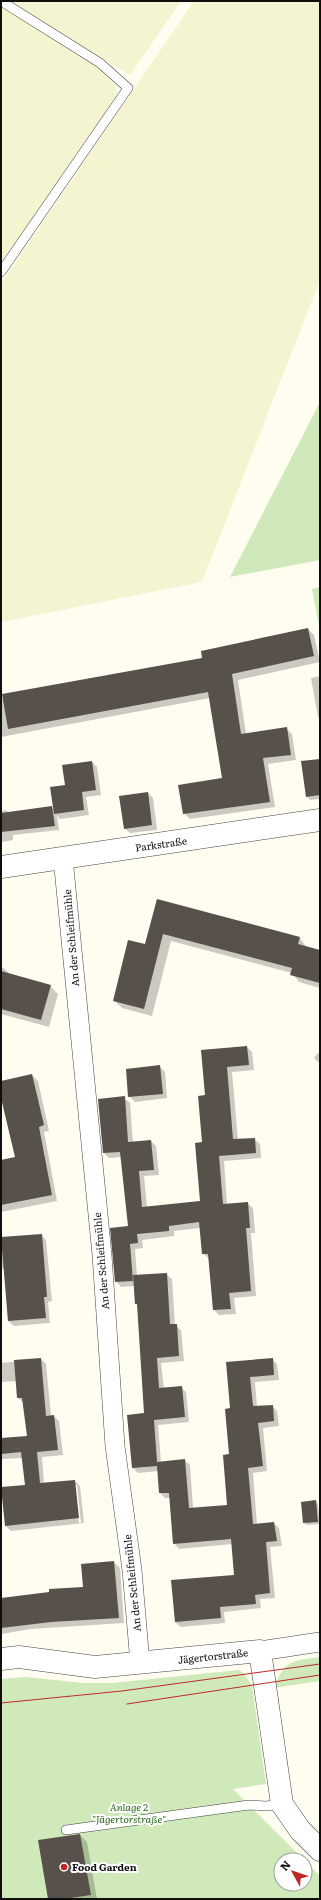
<svg xmlns="http://www.w3.org/2000/svg" width="321" height="1900" viewBox="0 0 321 1900" font-family="Literata,serif">
<style>
.farmland{fill:#f5f4d1}
.green{fill:#d0e9ba}
.shadow{fill:#0003;fill-rule:evenodd}
.building{fill:#57504b}
.lines{fill:none;stroke-linecap:round;stroke-linejoin:round}
.service-casing{stroke:#424242;stroke-width:10}
.minor-casing{stroke:#424242;stroke-width:20}
.tertiary-casing{stroke:#424242;stroke-width:23}
.service{stroke:#fff;stroke-width:9}
.minor{stroke:#fff;stroke-width:19}
.tertiary{stroke:#fff;stroke-width:22}
.tram{stroke:#be2928;stroke-width:1}
.poi-dot{fill:#be2928;stroke:#fff;stroke-width:1.5}
.labels{text-anchor:middle;stroke-width:4;stroke-linejoin:round;paint-order:stroke}
.street-label{font-size:10px;fill:#0f0f0f;stroke:#fff}
.park-label{font-size:10px;font-style:italic;fill:#2a661f;stroke:#fff}
.poi-label{font-size:10px;font-weight:bold;fill:#0f0f0f;stroke:#fff;text-anchor:start}
</style>
<rect width="100%" height="100%" fill="#fffdf0"/>
<!-- farmland -->
<g class="farmland">
<path d="M9 1H181L130 75Z"/>
<path d="M194 1H320V280L202 582 1 622V284Z"/>
<path d="M1 6 99 68 115 86 117 95 1 263Z"/>
</g>
<!-- green -->
<g class="green">
<path d="M320 402V560L230 577Z"/>
<path d="M320 587V631L312 589Z"/>
<path d="M320 1657V1681L274 1688C285 1659 292 1661 320 1657Z"/>
<path d="M239 1670 244 1674 252 1685 266 1784 233 1789 304 1860H281V1884H305V1861L320 1876V1899H1V1679L26 1677 84 1683H112Z"/>
</g>
<!-- shadow -->
<g class="shadow">
<path d="M308 629 314 635 320 662 238 680 246 734 286 728 292 734 296 760 268 764 275 807 190 819 184 813 223 778 210 698 1 737V699L204 659Z"/>
<path d="M320 676V719L318 717 311 678Z"/>
<path d="M320 760V799L310 800 307 796Z"/>
<path d="M92 762 97 767 101 795 86 797 89 815 60 819 57 816 59 830 13 835V840L1 842V811L6 810 9 813 52 807 54 809 66 786Z"/>
<path d="M148 793 153 798 157 830 130 833 124 828Z"/>
<path d="M157 900 300 938 307 948 320 951V988L299 982 292 973 171 941 152 1016 122 1008 114 1000 145 945Z"/>
<path d="M1 966 10 974 50 986 58 994 49 1027 1 1014Z"/>
<path d="M247 1047 252 1052 254 1070 232 1072 238 1140 254 1139 260 1144 261 1158 224 1161 227 1204 247 1203 253 1208 255 1233H251L256 1296 234 1298 236 1314 219 1315 214 1310 210 1259 203 1254 200 1228 174 1231V1236L142 1240 143 1248 135 1249 137 1276 166 1274 172 1279 175 1325 181 1330 184 1361 161 1363 164 1389 181 1387 186 1392 189 1422 158 1425 161 1462 184 1460 190 1465 193 1508 228 1506 231 1409 227 1363 272 1359 277 1364 279 1380 255 1382 257 1407 272 1406 277 1411 279 1426 263 1428 267 1471 253 1473 257 1525 274 1523 279 1528 282 1546 270 1547 275 1598 260 1599 261 1608 224 1612 225 1623 181 1627 175 1622 235 1576 232 1544 179 1549 174 1543 171 1498H165L160 1493 159 1471 138 1473 133 1468 146 1414 138 1306 136 1304 134 1286 121 1287 116 1281 129 1227 122 1157 109 1158 104 1153 124 1098 130 1103 133 1143 151 1141 156 1146 159 1175 144 1176 147 1207 201 1202 206 1096 202 1050Z"/>
<path d="M320 1051V1064L314 1058Z"/>
<path d="M159 1066 165 1072 167 1098 135 1102 129 1096Z"/>
<path d="M32 1075 38 1081 49 1131 44 1132 57 1201 1 1212V1161L16 1158 1 1091V1082Z"/>
<path d="M41 1235 46 1240 52 1301 48 1302 50 1323 14 1326 8 1321 5 1270 2 1268 1 1250Z"/>
<path d="M41 1359 46 1364 51 1416H54L59 1421 63 1455 42 1457 44 1484 75 1481 80 1486 84 1523 11 1531 5 1525 26 1486 23 1458 1 1459V1439L28 1437 24 1403 18 1398 17 1381 1 1382V1363ZM75 1485H77L81 1523H79Z"/>
<path d="M316 1501 318 1504 320 1524 307 1525 304 1523Z"/>
<path d="M114 1562 120 1568 124 1623 31 1629 1 1634V1599L84 1588Z"/>
<path d="M80 1835 87 1842 97 1899H49Z"/>
</g>
<!-- building -->
<g class="building">
<path d="M308 628 314 656 232 674 241 734 287 727 291 755 263 758 270 802 183 814 178 785 222 778 208 692 8 729 2 694 202 658 201 651Z"/>
<path d="M320 759V795L306 797 301 761Z"/>
<path d="M92 761 96 790 82 792 84 810 54 814 50 787 65 785 62 765Z"/>
<path d="M148 792 152 825 124 829 119 796Z"/>
<path d="M52 806 55 826 1 832V813Z"/>
<path d="M157 899 300 937 298 944 320 950V983L290 975 292 968 163 934 144 1009 113 1001 128 940 145 944Z"/>
<path d="M1 971 51 985 41 1020 1 1009Z"/>
<path d="M247 1046 249 1065 227 1067 233 1139 255 1138 256 1153 219 1156 223 1204 248 1202 250 1228H246L251 1291 229 1293 231 1309 213 1310 208 1254H202L199 1222 169 1226V1231L137 1234 138 1243 130 1244 133 1281 115 1282 110 1228 128 1226 120 1152 103 1153 98 1099 125 1096 128 1142 151 1140 154 1170 139 1171 142 1207 200 1201 195 1143 202 1142 198 1096 205 1095 201 1050Z"/>
<path d="M160 1065 163 1094 128 1097 126 1069Z"/>
<path d="M32 1074 44 1125 39 1127 52 1195 1 1205V1160L15 1157 1 1098V1081Z"/>
<path d="M42 1234 47 1297H44L46 1318 8 1321 1 1237Z"/>
<path d="M167 1273 170 1324H177L179 1356 157 1358 159 1388 182 1386 185 1417 154 1420 157 1462 185 1459 189 1508 227 1505 223 1455 229 1454 225 1409 230 1408 226 1362 273 1358 274 1375 250 1377 253 1406 273 1405 274 1421 258 1423 263 1466 248 1468 253 1524 274 1522 277 1541 266 1542 270 1593 255 1595 256 1604 220 1607 221 1618 175 1622 171 1580 234 1575 231 1539 173 1544 169 1493H159L157 1466 132 1468 127 1415 144 1413 137 1304H135L133 1275Z"/>
<path d="M41 1358 46 1416 54 1415 58 1450 37 1452 40 1483 75 1480 79 1518 5 1526 1 1487 25 1485 21 1452 1 1454V1438L27 1436 22 1398H17L14 1360Z"/>
<path d="M316 1500 318 1522 303 1523 301 1502Z"/>
<path d="M114 1561 119 1618 51 1622 1 1628V1598L49 1592V1589L83 1587 81 1564Z"/>
<path d="M80 1834 91 1895 64 1899H48L38 1840Z"/>
</g>
<g class="lines">
<defs>
<g id="service">
<path d="M1 272 128 88 100 63 1 1"/>
<path d="M66 1830 249 1805 266 1806 282 1804"/>
</g>
<g id="minor">
<path d="M63 858 102 1255 115 1446 132 1570 140 1663"/>
<path d="M260 1651 320 1642"/>
</g>
<g id="tertiary">
<path d="M1 867 320 820"/>
<path d="M1 1659 19 1657 95 1667 260 1651 282 1804 300 1830 320 1850"/>
</g>
</defs>
<!-- service casing -->
<use href="#service" class="service-casing"/>
<!-- minor casing -->
<use href="#minor" class="minor-casing"/>
<!-- tertiary casing -->
<use href="#tertiary" class="tertiary-casing"/>
<!-- service -->
<use href="#service" class="service"/>
<!-- minor -->
<use href="#minor" class="minor"/>
<!-- tertiary -->
<use href="#tertiary" class="tertiary"/>
<!-- tram -->
<g class="tram">
<path d="M1 1703 122 1691 320 1664"/>
<path d="M127 1704 320 1675"/>
</g>
</g>
<!-- markers -->
<circle class="poi-dot" cx="64" cy="1867" r="4"/>
<g class="labels">
<!-- street labels -->
<g class="street-label">
<text transform="translate(161 844) rotate(-8)" y="4">Parkstraße</text>
<text transform="translate(71 938) rotate(-95)" y="4">An der Schleifmühle</text>
<text transform="translate(101 1261) rotate(-95)" y="4">An der Schleifmühle</text>
<text transform="translate(132 1583) rotate(-96)" y="4">An der Schleifmühle</text>
<text transform="translate(213 1656) rotate(-6)" y="4">Jägertorstraße</text>
</g>
<!-- park labels -->
<g class="park-label">
<text x="129" y="1811">Anlage 2<tspan x="129" dy="12">"Jägertorstraße"</tspan></text>
</g>
<!-- poi labels -->
<g class="poi-label">
<text x="72" y="1871">Food Garden</text>
</g>
</g>
<!-- border -->
<rect width="321" height="1900" fill="none" stroke="#0f0f0f" stroke-width="4"/>
<!-- north arrow -->
<g transform="translate(293 1872) rotate(310)"><circle r="19" fill="#ffffff" stroke="#9f9f9f"/>
<path d="M0-3L7 15L0 10L-7 15Z" fill="#be2928"/>
<text y="-6" font-size="11" font-weight="bold" text-anchor="middle" fill="#0f0f0f">N</text>
</g>
</svg>
